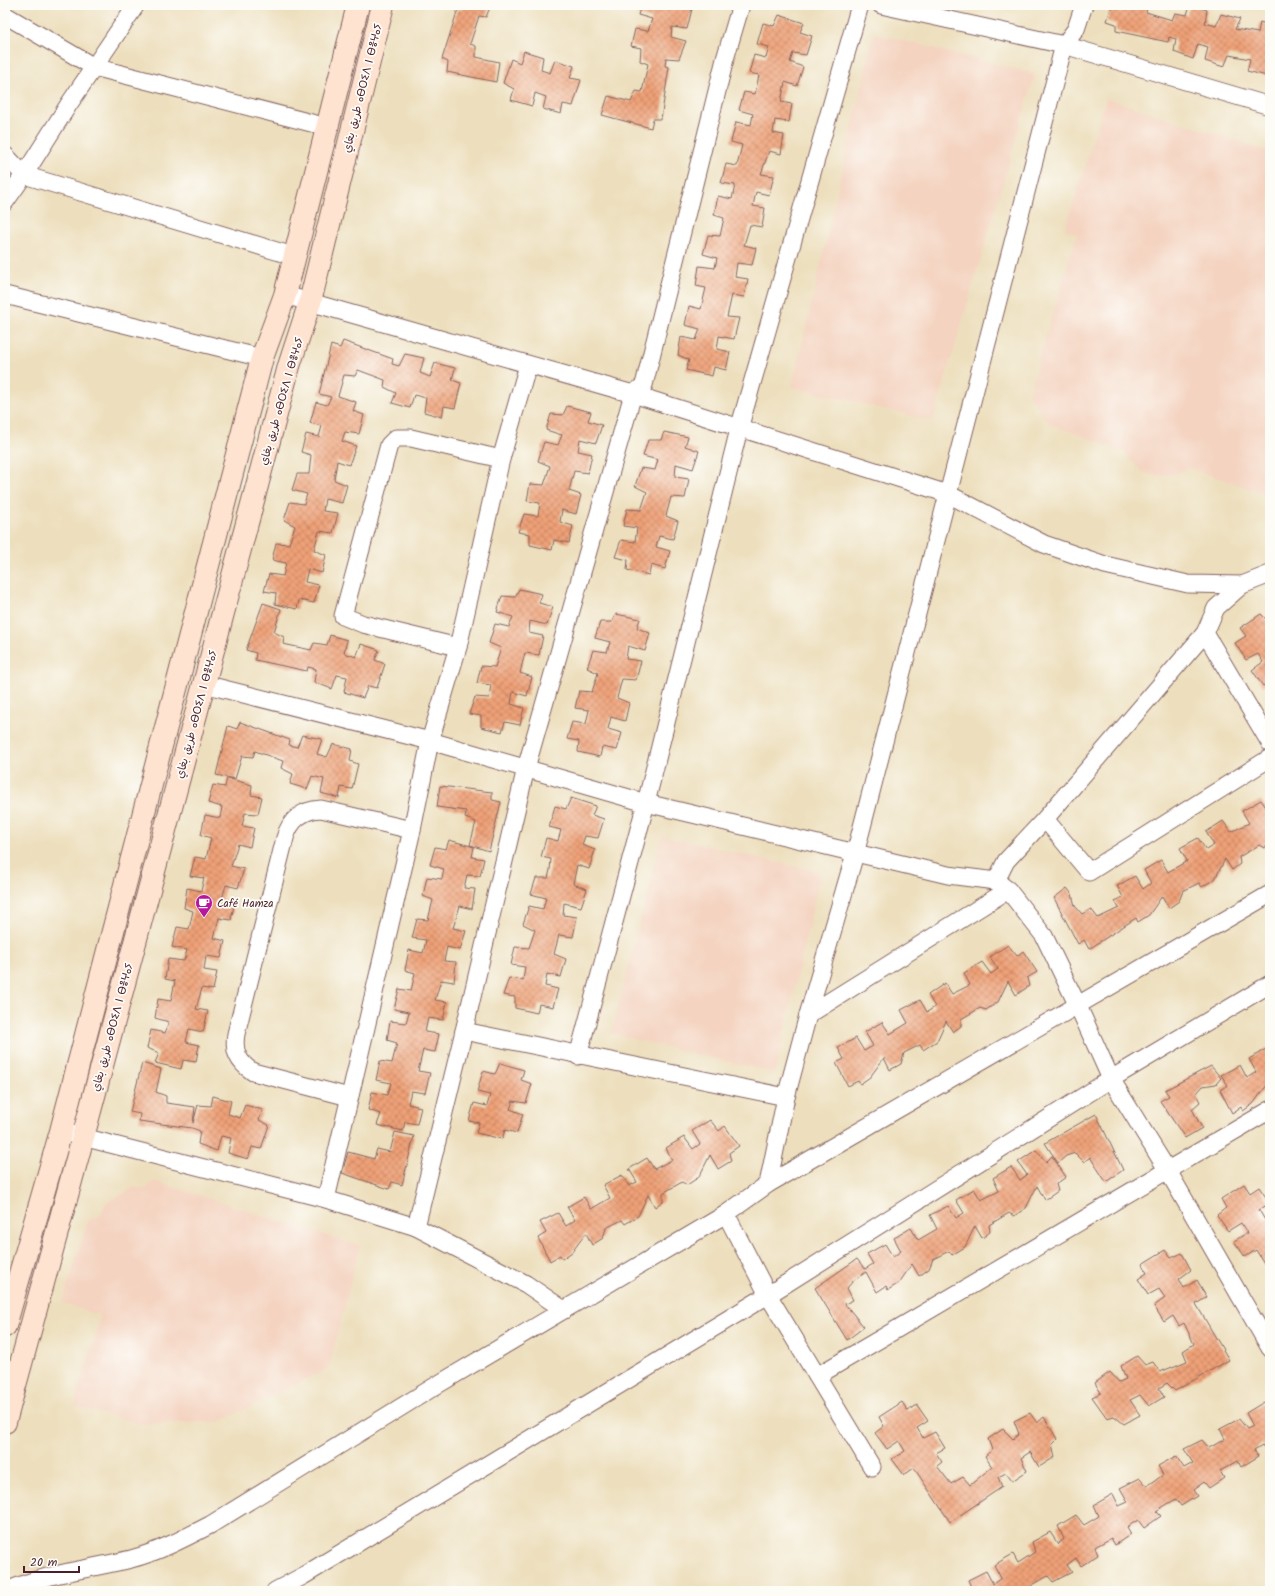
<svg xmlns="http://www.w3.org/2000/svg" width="1275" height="1596" viewBox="0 0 1275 1596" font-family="Kalam,'Playpen Sans Arabic','Noto Sans Tifinagh',sans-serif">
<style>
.built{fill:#f4d3c0}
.building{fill:url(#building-cross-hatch)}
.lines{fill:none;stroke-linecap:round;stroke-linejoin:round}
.street-casing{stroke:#83625e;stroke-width:19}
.secondary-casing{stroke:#83625e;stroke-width:24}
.street{stroke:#fff;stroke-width:17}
.secondary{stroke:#fee3d1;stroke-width:22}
.labels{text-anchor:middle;stroke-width:3.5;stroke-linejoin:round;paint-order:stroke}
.street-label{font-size:11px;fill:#4a1f2b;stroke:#fdfcf7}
.poi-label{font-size:11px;fill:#4a1f2b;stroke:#fdfcf7;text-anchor:start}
</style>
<defs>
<pattern id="building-cross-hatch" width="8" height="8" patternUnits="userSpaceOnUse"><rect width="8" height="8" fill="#efa177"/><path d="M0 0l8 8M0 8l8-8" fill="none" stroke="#c48362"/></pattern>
</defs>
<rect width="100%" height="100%" fill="#fdfcf7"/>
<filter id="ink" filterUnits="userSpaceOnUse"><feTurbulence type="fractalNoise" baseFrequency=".025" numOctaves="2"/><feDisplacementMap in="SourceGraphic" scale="8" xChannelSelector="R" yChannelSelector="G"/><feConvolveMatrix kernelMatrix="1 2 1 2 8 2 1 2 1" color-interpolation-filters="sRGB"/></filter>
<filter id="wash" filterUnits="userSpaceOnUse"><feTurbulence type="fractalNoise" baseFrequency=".012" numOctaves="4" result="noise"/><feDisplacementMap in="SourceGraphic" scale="16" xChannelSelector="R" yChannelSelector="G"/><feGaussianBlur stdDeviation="0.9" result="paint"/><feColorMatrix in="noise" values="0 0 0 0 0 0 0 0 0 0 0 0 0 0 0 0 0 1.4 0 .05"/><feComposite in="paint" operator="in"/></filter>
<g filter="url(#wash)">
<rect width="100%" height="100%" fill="#eddfbd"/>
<!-- built -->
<g class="built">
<path d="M874 33 1035 74 933 421 792 387Z"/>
<path d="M1106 98 1270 152 1269 495 1189 468 1175 474 1159 476 1144 473 1132 462 1125 452 1050 424 1028 394 1077 234 1065 229Z"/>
<path d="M662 836 821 872 775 1073 611 1034Z"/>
<path d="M154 1181 360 1246 329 1368 219 1422 140 1424 74 1406 101 1316 62 1303 88 1220 99 1216 106 1203 134 1187 146 1189Z"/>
</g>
<g id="blocks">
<!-- building -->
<g class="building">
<path d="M463 5H491L486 17 479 16 470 44 476 46V57L499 62 496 82 447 72 448 62 442 59 458 9 462 10Z"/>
<path d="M641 5H681L692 9 687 29 672 27 671 37 686 41 679 59 666 58 665 66 669 67 661 119H653L651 128 602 115 608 96 631 102 636 91 642 92 648 64 640 61 641 48 631 46 635 29 648 31 652 19 638 15Z"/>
<path d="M1112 5H1148L1146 12 1172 20 1175 13 1187 15 1190 5H1192L1207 10 1205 23 1216 26 1221 14 1240 19 1235 29 1258 33 1260 22 1270 25V68L1267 76 1247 71 1250 59 1229 55 1224 67 1205 61 1208 47 1198 44 1193 59 1174 52 1176 39 1169 37 1168 42 1116 31V24L1107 21Z"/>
<path d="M779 15 804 23 800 32 812 36 806 55 793 53 790 62 803 67 797 86 785 82 781 102 792 104 789 122 775 120 773 133 784 135 781 154 769 151 761 174 774 176 769 195 756 192 753 206 765 208 762 227 750 225 744 245 756 248 752 265 737 263 735 277 748 279 744 297 732 295 727 317 739 318 734 339 719 336 717 349 730 352 726 370 714 367 712 376 686 370 689 360 678 355 681 337 696 340 700 329 685 325 689 306 701 309 706 288 696 286 699 266 715 268 717 258 703 254 708 235 720 236 724 218 714 215 718 196 732 199 735 185 721 183 726 164 737 166 742 145 731 142 736 122 751 125 753 114 739 110 744 92 755 94 759 75 749 73 754 55 766 58 769 47 757 44 763 23 774 26Z"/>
<path d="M524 51 543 57 541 70 550 73 555 60 574 66 570 78 581 80 573 106 563 104 561 114 543 109 546 97 535 93 532 106 511 100 514 89 503 83 511 59 520 63Z"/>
<path d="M343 341 393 359 392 364 399 366 405 354 424 358 420 373 430 377 435 363 455 368 452 380 461 383 455 408 444 406 442 417 424 412 426 398 414 395 410 408 392 403 396 393 384 387 385 380 358 370 355 376 344 375 338 396 356 402 353 411 364 415 359 434 345 432 342 441 356 446 349 465 337 461 334 480 347 485 342 503 325 499 323 511 338 513 333 533 319 531 314 550 326 555 322 573 308 569 305 582 319 585 314 603 299 600 297 609 275 604 276 593 264 591 269 574 283 576 286 563 272 560 276 543 289 544 295 526 284 520 290 502 304 504 307 494 292 490 297 474H309L311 455 301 452 306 434 319 437 322 426 310 423 316 402 327 405 331 397 319 394 331 345 340 348Z"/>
<path d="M567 406 591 412 588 421 602 425 596 443 580 439 578 451 592 454 588 473 574 471 569 491 581 495 576 514 562 510 560 522 573 526 569 543 554 540 552 550 530 545V534L518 532 524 514 538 516 540 503 527 501 530 484 544 485 550 466 538 461 544 442 558 445 562 435 546 430 551 414 563 415Z"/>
<path d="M664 432 688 437 685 446 699 451 693 469 676 464 675 477 689 479 685 498 671 497 666 516 678 521 673 539 659 536 656 547 670 551 665 569 651 565 649 575 627 570 628 560 615 557 621 540 635 542 637 528 623 526 627 509 641 510 647 492 635 486 641 468 655 470 658 460 643 456 648 440H661Z"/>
<path d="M519 589 542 594 539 603 553 607 547 625 530 621 529 633 543 636 539 655 525 653 520 673 532 677 527 696 513 692 511 704 524 708 520 725 505 722 502 732 481 727V716L469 714 475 697 489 698 491 685 477 683 481 666 495 667 501 648 489 643 495 624 509 627 513 617 497 612 502 596 515 597Z"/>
<path d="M263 603 281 609 274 632 284 637 283 644 311 650 314 643 327 645 330 635 347 640 344 653 356 657 361 644 379 650 375 660 385 664 377 688 368 686 363 698 344 692 347 677 337 675 332 689 314 682 316 669 308 667 307 671 255 660 256 653 246 650Z"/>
<path d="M616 614 640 619 637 628 650 633 645 651 628 646 626 659 641 661 636 680 622 679 617 698 629 703 625 721 611 717 608 729 622 733 617 750 602 747 600 757 578 752 579 741 567 739 572 722 586 724 589 710 575 708 579 691 592 692 598 673 587 668 593 650 607 652 610 642 595 638 600 622H612Z"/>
<path d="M1261 614 1270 623V682L1263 686 1252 670 1263 662 1258 654 1246 660 1235 643 1246 636 1240 628Z"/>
<path d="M240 722 290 740 289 745 297 747 302 735 322 739 317 754 327 757 333 744 352 749 350 761 358 764 352 789 341 787 339 798 321 793 324 779 312 776 307 789 290 784 293 774 281 768 283 761 255 751 253 757 242 756 235 779 216 775 228 726 237 729Z"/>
<path d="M227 778 252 785 251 795 262 797 258 814 245 813 242 826 254 828 250 847 238 844 231 866 244 869 238 888 226 885 222 899 235 901 231 920 219 918 214 938 225 941 221 958 206 956 204 970 217 972 213 990 202 988 196 1009 208 1011 203 1032 189 1029 186 1042 199 1045 196 1062 183 1060 181 1069 155 1063 159 1053 147 1048 151 1030 165 1033 169 1022 155 1018 158 999 171 1001 175 981 165 979 168 959 184 961 187 950 172 947 177 927 189 929 193 911 184 908 187 888 201 891 204 878 190 876 195 857 206 859 211 838 201 835 205 815 220 818 222 807 208 803 213 785 225 787Z"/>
<path d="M440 786 492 792V800L501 802 489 851 470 845 476 822 465 818 466 811 437 807Z"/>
<path d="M571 798 596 806 592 815 604 819 598 838 585 836 582 845 595 850 589 869 577 865 573 884 587 889 581 907 564 903 563 915 577 917 573 937 559 935 554 954 566 959 561 977 547 974 545 986 558 989 553 1007 539 1004 537 1013 515 1008V997L503 995 509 978 523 980 525 967 511 965 515 947 529 948 535 930 523 924 529 906 543 909 546 898 531 894 536 878H548L550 870 551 859 541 857 546 838 558 841 561 830 549 827 555 806 566 809Z"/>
<path d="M1261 800 1270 813V844L1264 848 1259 845 1239 857 1240 864 1232 870 1225 859 1215 879 1202 887 1199 883 1183 891 1179 901 1169 908 1162 896 1149 915 1138 922 1136 918 1089 949 1084 940 1078 944 1054 898 1067 888 1072 894 1075 906 1082 914 1091 909 1098 918 1119 908 1115 901 1123 897 1117 886 1135 876 1143 889 1151 883 1144 870 1161 860 1168 872 1187 861 1180 848 1198 838 1206 850 1214 845 1206 832 1223 821 1231 832 1249 823 1242 811Z"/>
<path d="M449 840 474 847 472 857 484 859 480 876 467 875 464 888 475 889 472 909 460 906 453 928 466 931 460 950 447 947 444 961 456 962 454 982 441 980 435 1000 447 1002 443 1020 428 1018 425 1032 439 1034 435 1052 423 1050 418 1071 430 1073 425 1093 411 1091 408 1104 421 1107 417 1124 405 1122 403 1131 377 1125 381 1114 368 1110 372 1092 387 1095 391 1083 376 1080 380 1061 392 1063 397 1043 387 1040 390 1021 406 1023 409 1012 394 1009 399 989 411 991 415 973 405 970 409 950 423 953 426 940 412 938 417 919 428 920 433 900 423 896 427 877 442 879 444 869 430 865 435 847 446 849Z"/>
<path d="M1008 945 1017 956 1023 951 1037 972 1027 978 1029 986 1016 995 1008 981 998 1002 986 1010 980 1008 961 1019V1026L953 1032 946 1021 937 1041 923 1050 920 1045 904 1053 901 1064 890 1070 884 1058 870 1077 860 1084 858 1081 848 1086 836 1063 844 1059 838 1048 856 1038 864 1051 873 1046 865 1032 882 1022 890 1034 908 1023 901 1010 920 1000 927 1012 935 1007 928 995 945 983 952 994 970 985 964 973 982 962 991 974 998 969 990 957Z"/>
<path d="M1266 1049 1270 1056V1091L1267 1085 1253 1104 1243 1111 1241 1107 1232 1113 1220 1090 1228 1085 1221 1075 1240 1065 1247 1078 1256 1072 1249 1059Z"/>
<path d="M142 1063 161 1069 156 1092 166 1096V1103L195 1107 193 1123 198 1105 211 1106 213 1096 231 1101 228 1114 240 1118 245 1105 263 1110 259 1120 269 1125 261 1149 252 1147 248 1159 228 1153 231 1138 221 1136 217 1151 198 1144 200 1131 192 1128 139 1121 140 1114 130 1112Z"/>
<path d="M500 1063 524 1070 521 1080 532 1084 526 1103 513 1101 510 1109 523 1114 517 1133 505 1130 502 1139 476 1133 479 1123 469 1121 474 1103 487 1106 490 1095 477 1092 483 1071 495 1074Z"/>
<path d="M1211 1066 1221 1078 1216 1084 1203 1086 1196 1094 1200 1102 1192 1109 1202 1128 1185 1138 1160 1101 1169 1096 1165 1090Z"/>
<path d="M1096 1114 1123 1170 1106 1182 1090 1157 1084 1162 1075 1153 1066 1156 1058 1163 1045 1143Z"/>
<path d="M710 1120 719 1131 725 1126 739 1146 729 1153 731 1161 718 1169 710 1155 699 1177 687 1185 682 1182 663 1193V1201L655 1207 648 1195 638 1216 625 1224 622 1220 606 1228 603 1238 592 1245 586 1233 572 1252 562 1259 560 1255 550 1261 538 1238 546 1233 540 1222 558 1213 566 1226 575 1220 567 1207 584 1197 591 1209 610 1198 603 1185 622 1175 629 1186 637 1182 629 1169 647 1158 654 1169 672 1160 666 1148 684 1137 693 1149 700 1144 692 1131Z"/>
<path d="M395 1132 414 1136 402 1185 392 1182 389 1189 342 1173 348 1152 374 1159 377 1149 390 1152Z"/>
<path d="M1036 1150 1046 1162 1052 1156 1066 1177 1056 1184 1058 1191 1045 1200 1037 1186 1026 1208 1014 1216 1009 1213 989 1225 990 1232 982 1238 975 1226 965 1247 952 1255 949 1251 933 1259 929 1269 919 1276 912 1264 899 1283 888 1290 886 1286 877 1292 866 1272 853 1281 847 1288 853 1300 845 1304 864 1327 847 1340 815 1288 857 1259 865 1269 873 1264 867 1254 885 1244 893 1257 901 1251 894 1238 911 1228 918 1240 937 1229 930 1215 948 1206 956 1218 964 1213 956 1200 974 1189 981 1200 999 1191 993 1178 1011 1167 1020 1180 1027 1175 1018 1162Z"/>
<path d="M1244 1184 1250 1193 1259 1187 1270 1203 1259 1210 1265 1220 1270 1217V1273L1256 1250 1245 1257 1234 1241 1247 1233 1241 1223 1228 1231 1217 1215 1226 1208 1221 1199Z"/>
<path d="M1165 1250 1171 1258 1182 1253 1191 1270 1179 1279 1184 1288 1197 1280 1207 1297 1196 1304 1229 1360 1175 1391 1167 1383 1159 1388 1164 1397 1149 1406 1140 1395 1130 1400 1140 1415 1124 1424 1114 1416 1107 1418 1092 1397 1101 1393 1095 1383 1110 1372 1119 1382 1126 1379 1121 1366 1137 1356 1145 1365 1153 1362 1160 1372 1187 1361 1183 1351 1194 1344 1184 1323 1179 1326 1173 1316 1164 1322 1154 1306 1165 1298 1159 1289 1148 1295 1138 1279 1147 1273 1142 1264Z"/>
<path d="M902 1402 908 1411 917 1405 928 1421 917 1428 923 1438 935 1432 945 1448 936 1453 942 1462 937 1466 951 1484 963 1477 970 1485 992 1467 985 1456 992 1450 988 1439 1003 1429 1013 1439 1019 1434 1014 1421 1030 1413 1037 1423 1044 1417 1057 1439 1052 1444 1055 1457 1039 1467 1030 1452 1021 1458 1027 1471 1012 1481 1006 1473 998 1477 1002 1487 950 1522 914 1468 904 1475 892 1459 905 1451 899 1441 887 1449 875 1433 884 1426 879 1417Z"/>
<path d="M1264 1402 1270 1409V1449L1267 1451 1262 1445 1254 1450 1259 1456 1241 1467 1238 1461 1220 1471 1224 1478 1209 1488 1204 1482 1193 1490 1197 1496 1181 1506 1176 1499 1156 1511 1161 1516 1144 1528 1138 1520 1127 1527 1131 1534 1115 1545 1111 1538 1095 1547 1098 1555 1081 1566 1076 1558 1067 1565 1072 1572 1053 1582 1048 1576 1029 1587 1031 1591H973L968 1580 986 1571 993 1584 1001 1578 994 1565 1013 1554 1018 1563 1035 1552 1032 1542 1050 1532 1058 1544 1064 1539 1058 1526 1076 1515 1084 1525 1099 1516 1094 1505 1113 1494 1119 1506 1128 1502 1120 1488 1140 1478 1147 1486 1163 1475 1158 1466 1176 1456 1184 1468 1193 1463 1184 1449 1202 1440 1209 1448 1225 1439 1220 1429 1239 1419 1247 1429 1253 1426 1246 1413Z"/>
</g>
</g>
</g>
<g filter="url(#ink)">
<use href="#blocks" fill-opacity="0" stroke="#83625e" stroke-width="1"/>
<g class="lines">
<defs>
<g id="street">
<path d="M881 5 1064 45 1270 106"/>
<path d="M5 15 94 67 327 127"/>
<path d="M5 155 24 175 293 256"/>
<path d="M5 202 24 175 69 104 136 5"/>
<path d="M5 295 262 358"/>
<path d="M285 295 633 394 948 494 1044 544 1105 565 1188 584 1242 585"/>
<path d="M1205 633 1270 743"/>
<path d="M458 647 363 624 343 616 389 445 396 438H411L501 459"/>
<path d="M204 684 430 741 646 803 948 875 996 881 1008 890 1044 936 1078 1006 1111 1079 1168 1171 1270 1348"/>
<path d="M1045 819 1089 872 1270 758"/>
<path d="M996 881 1006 861 1045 819 1205 633 1216 608 1242 585 1270 574"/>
<path d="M808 1015 1008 890"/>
<path d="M464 1031 526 768 633 394 644 385 725 59 741 5"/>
<path d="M578 1056 646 803 739 429 860 5"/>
<path d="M349 1097 253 1072C238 1062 233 1051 236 1034L285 838C290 820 302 810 321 809L412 830"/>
<path d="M71 1134 326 1199 416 1227 526 1284 564 1310"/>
<path d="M768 1184 786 1097 808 1015 855 854 1064 45 1076 29 1084 5"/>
<path d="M326 1199 412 830 430 741 458 647 501 459 528 365"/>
<path d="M726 1214 768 1295 872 1467"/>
<path d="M416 1227 464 1031 786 1097"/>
<path d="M817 1376 1270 1110"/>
<path d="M7 1591C46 1573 90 1569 131 1559 158 1552 185 1538 210 1525L432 1388 726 1214 768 1184 1270 894"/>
<path d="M275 1591 303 1576 768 1295 1111 1079 1270 984"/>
</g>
<g id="secondary">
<path d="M5 1326 61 1131 262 358 285 295 358 5"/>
<path d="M5 1422 83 1137 289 366 310 302 383 5"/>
</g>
</defs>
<!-- street casing -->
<use href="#street" class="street-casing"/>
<!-- secondary casing -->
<use href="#secondary" class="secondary-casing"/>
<!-- street -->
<use href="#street" class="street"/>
<!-- secondary -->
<use href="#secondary" class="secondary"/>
</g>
</g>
<!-- icons -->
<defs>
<symbol id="cafe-pin" viewBox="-11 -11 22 30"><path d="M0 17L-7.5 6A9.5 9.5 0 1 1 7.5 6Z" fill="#b5179e" stroke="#fdfcf7"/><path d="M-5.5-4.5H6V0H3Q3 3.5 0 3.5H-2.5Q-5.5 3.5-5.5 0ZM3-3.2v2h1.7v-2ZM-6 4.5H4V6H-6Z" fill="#fff"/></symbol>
</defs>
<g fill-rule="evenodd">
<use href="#cafe-pin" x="194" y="893" width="20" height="27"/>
</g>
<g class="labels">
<!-- street labels -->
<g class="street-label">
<text transform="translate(362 88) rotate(-76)" y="4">طريق بغاي ⴰⴱⵔⵉⴷ ⵏ ⴱⴻⵖⴰⵢ</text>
<text transform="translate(281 401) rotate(-74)" y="4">طريق بغاي ⴰⴱⵔⵉⴷ ⵏ ⴱⴻⵖⴰⵢ</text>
<text transform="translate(196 714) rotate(-75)" y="4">طريق بغاي ⴰⴱⵔⵉⴷ ⵏ ⴱⴻⵖⴰⵢ</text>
<text transform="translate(112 1027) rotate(-75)" y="4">طريق بغاي ⴰⴱⵔⵉⴷ ⵏ ⴱⴻⵖⴰⵢ</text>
</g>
<!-- poi labels -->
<g class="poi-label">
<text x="217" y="907">Café Hamza</text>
</g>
</g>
<!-- margin -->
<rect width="1275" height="1596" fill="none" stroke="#fdfcf7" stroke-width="20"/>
<!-- scale -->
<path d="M24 1566v6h55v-6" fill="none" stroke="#4a1f2b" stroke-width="2"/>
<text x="30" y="1566" font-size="12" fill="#4a1f2b" stroke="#fdfcf7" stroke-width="3" paint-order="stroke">20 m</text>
</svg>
